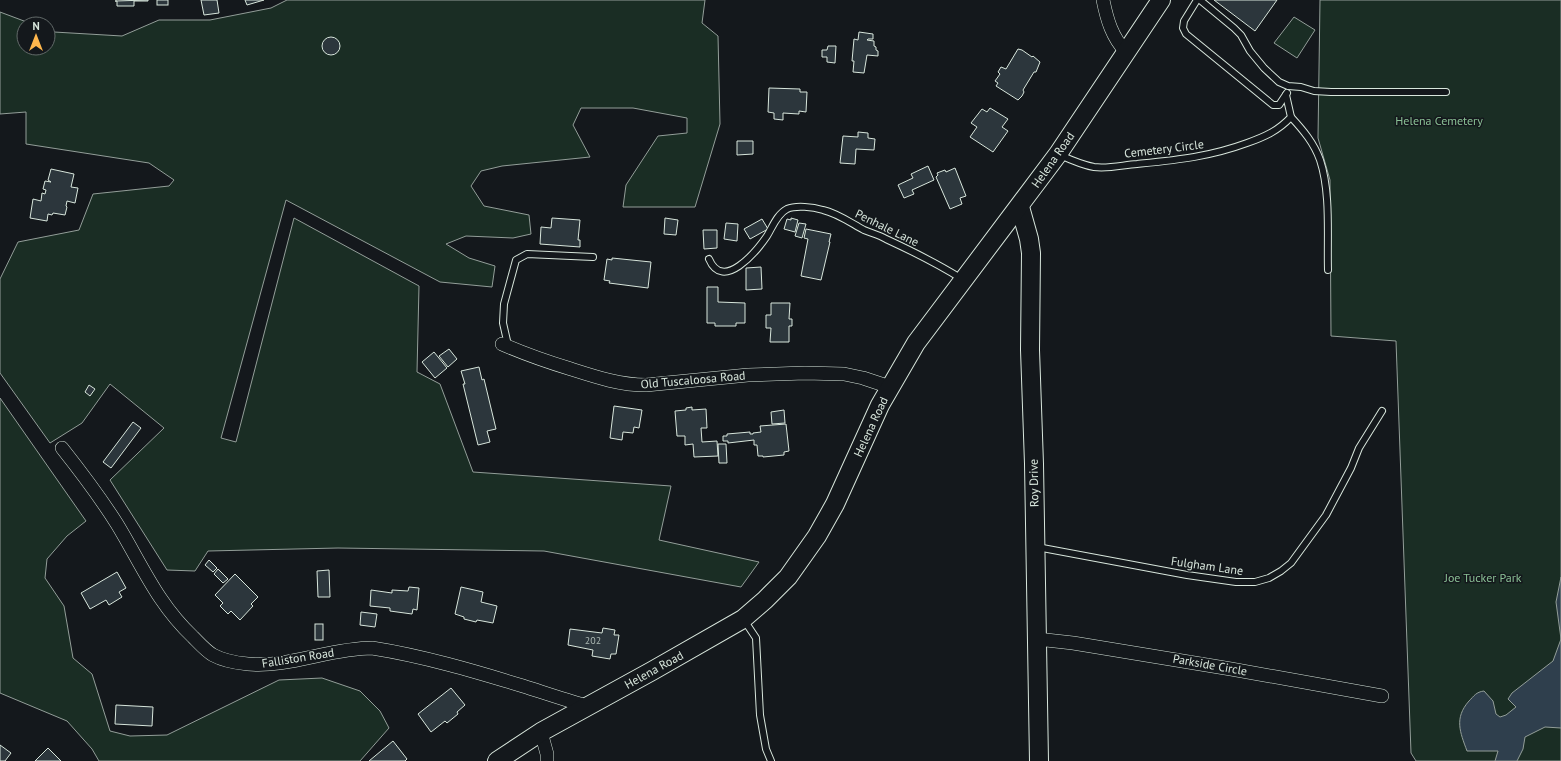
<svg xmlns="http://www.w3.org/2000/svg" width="1561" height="761" viewBox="0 0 1561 761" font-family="'PT Sans',sans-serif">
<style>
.green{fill:#1a2d24;stroke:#939e99}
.water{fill:#2f3f4d;stroke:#939e99}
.building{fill:#2c363c;stroke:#d8e6dc}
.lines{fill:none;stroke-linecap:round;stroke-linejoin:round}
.lane-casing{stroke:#d8e6dc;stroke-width:8}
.street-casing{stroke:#d8e6dc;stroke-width:14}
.secondary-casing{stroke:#d8e6dc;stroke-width:20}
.lane{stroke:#14181c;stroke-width:6}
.street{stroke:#14181c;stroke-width:13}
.secondary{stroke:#14181c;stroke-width:18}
.labels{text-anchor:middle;stroke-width:3;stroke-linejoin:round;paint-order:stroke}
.number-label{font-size:10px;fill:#adbab4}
.park-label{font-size:12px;fill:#8ac095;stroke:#14181c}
.street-label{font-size:12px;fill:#d8e6dc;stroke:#14181c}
</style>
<rect width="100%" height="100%" fill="#14181c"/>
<!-- green -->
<g class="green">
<path d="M287 0H705L702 23 718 36 720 124 695 207H623L626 185 658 136 687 133V118L633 108H581L573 125 590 157 502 166 481 171 471 186 484 206 529 215 531 234 513 238 466 236 446 244 469 258 495 266 492 287 440 282 286 200 221 438 236 442 294 218 419 286 417 372 440 384 473 472 671 486 659 540 759 562 741 587 544 551 338 548 208 551 195 571 167 570 110 480 164 428 110 384 82 423 50 443 0 373V279L18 242 79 230 93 194 169 186 174 180 149 163 26 144V112L0 114V12L32 24H24V48H48V30L54 32 122 36 159 20H210L271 8Z"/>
<path d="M1320 0H1561V761H1416L1411 753 1396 341 1331 336 1330 180 1318 138Z"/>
<path d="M1294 17 1315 30 1297 58 1274 43Z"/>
<path d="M0 398 86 521 67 536 47 559 45 578 64 606 73 658 92 674 110 731 130 736 167 735 279 680 322 678 360 691 380 711 389 728 360 761H99L92 749 67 721 0 693Z"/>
</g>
<!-- water -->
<path class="water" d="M1561 577V728L1545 727 1525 737 1523 749 1517 761H1495L1498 751H1467C1460 732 1454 718 1469 701 1474 696 1476 692 1484 691L1493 701 1496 714 1500 717 1506 715 1516 707 1508 699 1512 693 1553 661 1561 639 1556 602Z"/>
<!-- building -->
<g class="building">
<path d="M148 0V1H134V6H117V1H115Z"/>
<rect x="157" y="0" width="11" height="5"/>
<path d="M201 0H217L219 13 204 15Z"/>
<path d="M245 0H264L247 5Z"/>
<path d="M1214 0H1277L1255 31Z"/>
<path d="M859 32 873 34V39H868L867 40 874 41V46L876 47V50L878 51V56L867 55 864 73 853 72 854 61H852L854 39 858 40Z"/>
<circle cx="331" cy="46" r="9"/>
<path d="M828 46H836L835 63 827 62V57H822V50H827Z"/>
<path d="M1018 49 1022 50 1032 57 1033 56 1040 62 1036 72H1034L1023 90 1024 92 1022 96 1018 100 996 86 998 83 995 81 1000 74 998 72 1001 67 1006 69Z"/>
<path d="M769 88 800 89V92H807L806 112 799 111V114L783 113V120L774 119V113L768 112Z"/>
<path d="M990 108 1008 119 1002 127 1008 131 993 152 970 137 977 127 971 123 982 109 987 112Z"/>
<path d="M858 132 868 133V138L875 139 874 150 856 149 855 164 840 163 843 136 858 137Z"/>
<path d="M737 141H753V154L737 155Z"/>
<path d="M928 166 934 180 912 190 914 194 904 198 898 185 913 178 911 174Z"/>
<path d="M955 168 966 196 960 198 962 204 950 209 936 177 938 175 937 173 945 170 946 172Z"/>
<path d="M51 169 74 174 71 187 78 188 75 203 67 201 66 206 67 207 65 215 53 213 52 215 48 214 47 221 30 218 33 199 41 201 42 193 45 194 46 190 43 189 45 181 51 182 48 180Z"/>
<path d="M552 218 580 220 578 240H580V247L540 244 541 227 551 228Z"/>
<path d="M665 218 678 220 676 235 664 234Z"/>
<path d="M791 218 798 220 795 232 784 229 787 219 791 220Z"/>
<path d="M762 219 768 229 750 239 744 229Z"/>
<path d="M726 223 738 224 737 241 724 239Z"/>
<path d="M799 223 806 224 802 238 795 236Z"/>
<path d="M806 229 831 234 829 242H830L821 280 801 276 808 239 804 238Z"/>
<path d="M703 230H717V248L704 249Z"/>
<path d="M612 258 651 262 648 288 609 283 610 281 604 280 607 259 612 260Z"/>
<path d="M761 267 762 289 746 290V268Z"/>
<path d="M707 287H718V302L745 303V323H736V326H715V323H707Z"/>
<path d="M771 303H790L789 319H792V326H789V342H770L771 328H766V315H771Z"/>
<path d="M449 349 457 359 448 367 439 356Z"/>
<path d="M434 352 447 368 435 378 422 362Z"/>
<path d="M479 367 482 380 484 379 496 429 487 431 490 442 478 445 463 384H465L461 371Z"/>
<path d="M89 385 95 389 90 396 85 392Z"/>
<path d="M614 406 642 410 639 428 634 427 633 433 623 432 622 440 610 438Z"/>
<path d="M692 407V410L706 409 707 428H701L702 442 717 441 718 456 694 457 693 444 685 445V436H677L675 411 686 410V408Z"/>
<path d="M784 410 785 423 772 424 771 412Z"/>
<path d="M133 422 141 428 111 468 103 462Z"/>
<path d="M786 424 789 451 784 452V455L763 457V456H758L757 445H754V440L728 443V441H723V436H727V434L750 432V434H753V433L761 432 760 426Z"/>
<path d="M718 444H726L727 463H719Z"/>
<path d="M209 560 217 568 213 572 205 565Z"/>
<path d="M218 569 228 579 223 583 214 574Z"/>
<path d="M329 570 330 597H318L317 571Z"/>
<path d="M117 572 126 588 119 592 122 597 109 605 106 600 90 609 81 593Z"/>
<path d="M235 574 258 597 251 604 253 606 240 620 231 611 228 614 220 606 223 603 215 595Z"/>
<path d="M409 587 419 588 417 610 413 609 412 614 390 611V608L370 606 371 590 392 593V590L408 591Z"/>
<path d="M461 587 483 592 481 602 497 606 493 623 477 620 476 622 464 619V617L455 614Z"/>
<path d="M361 612 377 614 375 627 360 625Z"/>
<rect x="315" y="624" width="8" height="16"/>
<path d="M603 628 615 630 614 635H619L616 654H611L610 659 592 656 593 650 568 645 570 629 602 633Z"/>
<path d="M451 688 465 705 457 712 458 714 447 723 445 721 431 732 418 714Z"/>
<path d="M116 705 153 707 152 726 115 724Z"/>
<path d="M393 741 407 759 405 761H369Z"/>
<path d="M0 745 11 753 5 761H0Z"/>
<path d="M48 748 61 761H35Z"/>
</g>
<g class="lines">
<defs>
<g id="lane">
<path d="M1197 0 1184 21 1183 28 1186 34 1273 105H1279L1287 93"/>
<path d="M1200 0 1234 28 1241 35 1250 51 1264 68 1279 82 1288 86 1301 87 1314 91 1331 92H1446"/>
<path d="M1291 117C1303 130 1314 143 1320 160 1331 193 1327 236 1328 270"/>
<path d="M1060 155C1071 160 1082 165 1094 167 1108 169 1123 165 1137 164 1176 160 1209 157 1247 143 1264 137 1278 131 1291 117L1286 95"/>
<path d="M709 259C723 292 756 252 767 236 772 228 777 214 787 209 796 205 813 207 823 210 837 213 851 223 864 230 871 233 879 235 886 239 912 251 938 264 962 279"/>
<path d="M508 345 503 323 504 304 516 260 527 254 593 257"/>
<path d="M1037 547 1187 575 1236 582H1255L1269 578 1281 571 1291 563 1326 515 1351 468 1359 448 1382 411"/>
<path d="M744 620 756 638 760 715 766 749 771 761"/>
</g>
<g id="street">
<path d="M1103 0C1107 20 1112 37 1126 52"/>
<path d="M502 344C525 354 548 362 571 369 596 377 620 385 646 385L748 375 805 373 844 374 863 378 890 387"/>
<path d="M62 448C81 472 100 497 117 524 142 565 157 603 193 637 199 643 206 651 213 655 224 661 237 663 248 664 287 668 331 648 372 648 423 656 474 671 523 686 545 693 565 700 587 706"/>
<path d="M1037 639 1073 643 1231 669 1382 696"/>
<path d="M541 732 547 754V761"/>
</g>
<g id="secondary">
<path d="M1020 207 1029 239 1031 253 1030 350 1034 464 1039 761"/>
<path d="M497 761 541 732 652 671 743 619 765 600 788 577 817 536 835 504 880 405 916 343 1058 154 1161 0"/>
</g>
</defs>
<!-- lane casing -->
<use href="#lane" class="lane-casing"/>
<!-- street casing -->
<use href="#street" class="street-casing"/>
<!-- secondary casing -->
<use href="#secondary" class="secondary-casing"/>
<!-- lane -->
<use href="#lane" class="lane"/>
<!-- street -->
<use href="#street" class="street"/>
<!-- secondary -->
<use href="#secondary" class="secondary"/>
</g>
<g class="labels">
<!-- number labels -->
<g class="number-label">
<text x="593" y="644">202</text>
</g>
<!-- park labels -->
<g class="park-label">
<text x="1439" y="125">Helena Cemetery</text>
<text x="1483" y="582">Joe Tucker Park</text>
</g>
<!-- street labels -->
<g class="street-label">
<text transform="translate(1164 149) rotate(-7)" y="4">Cemetery Circle</text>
<text transform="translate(1053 160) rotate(-55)" y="4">Helena Road</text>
<text transform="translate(887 228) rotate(26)" y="4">Penhale Lane</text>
<text transform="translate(693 380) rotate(-5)" y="4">Old Tuscaloosa Road</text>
<text transform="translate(871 427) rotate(-65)" y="4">Helena Road</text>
<text transform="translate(1034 483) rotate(-91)" y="4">Roy Drive</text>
<text transform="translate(1207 566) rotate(8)" y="4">Fulgham Lane</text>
<text transform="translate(298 658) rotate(-9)" y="4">Falliston Road</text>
<text transform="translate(1210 665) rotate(10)" y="4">Parkside Circle</text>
<text transform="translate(654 670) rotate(-29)" y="4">Helena Road</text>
</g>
</g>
<!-- north arrow -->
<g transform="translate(36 36)"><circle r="19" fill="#14181c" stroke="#626a69"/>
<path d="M0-3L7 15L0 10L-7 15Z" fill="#ffb74d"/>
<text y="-6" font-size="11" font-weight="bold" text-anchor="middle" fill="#d8e6dc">N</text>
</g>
</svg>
